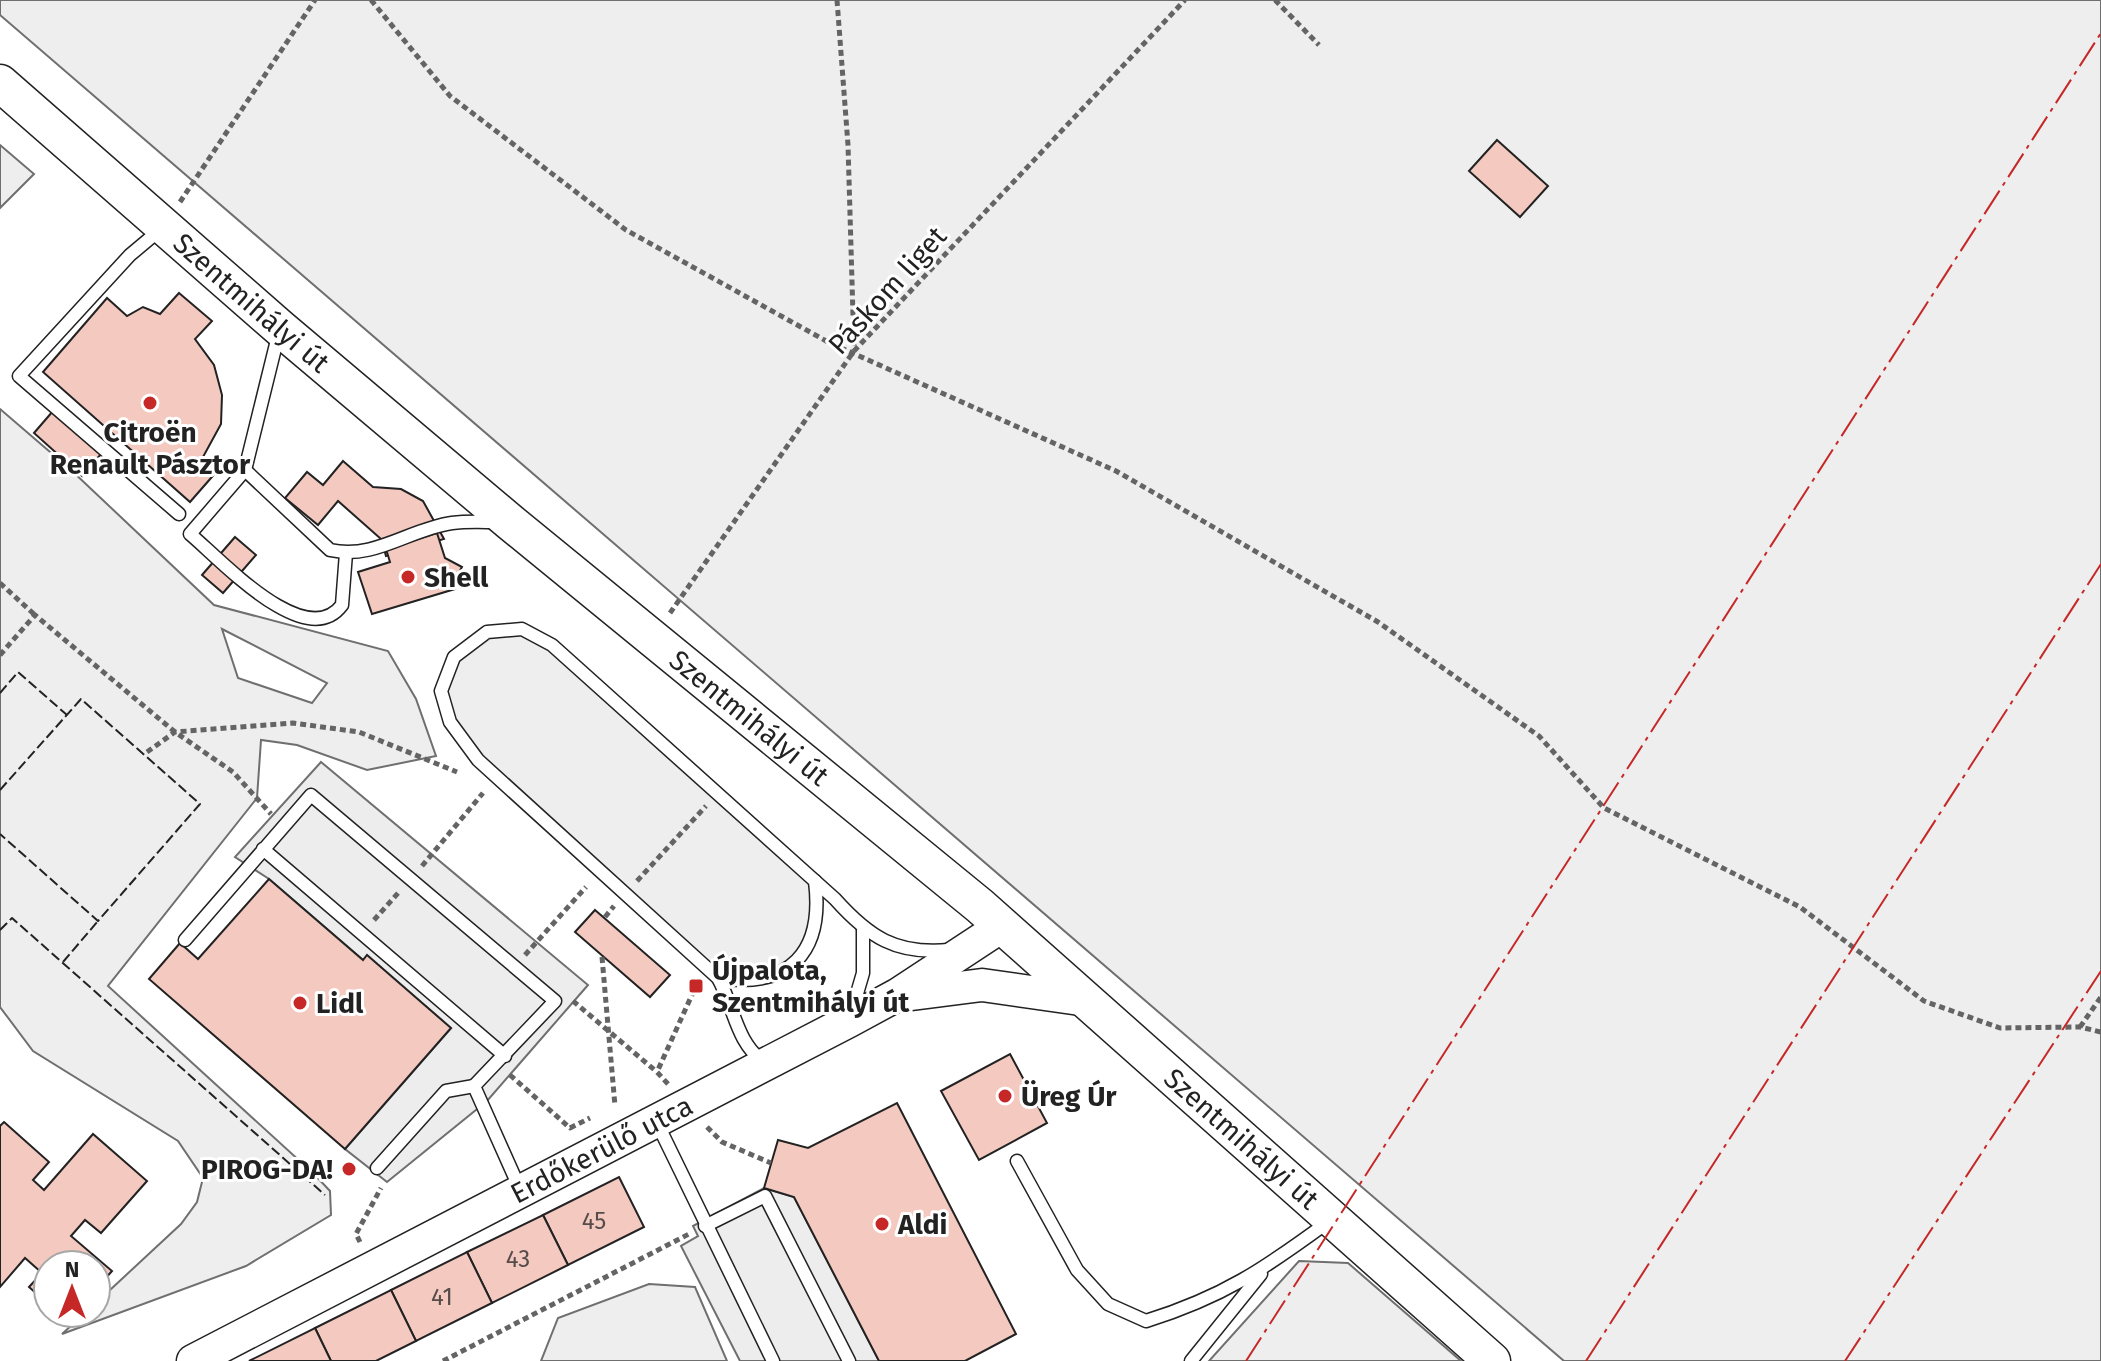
<svg xmlns="http://www.w3.org/2000/svg" width="2101" height="1361" viewBox="0 0 2101 1361" font-family="'Fira Sans',sans-serif">
<style>
.green{fill:#eee;stroke:#6f6f6f;stroke-width:2;fill-rule:evenodd}
.parking{fill:#ededed;stroke:#6f6f6f;stroke-width:2}
.building{fill:#f3c9c0;stroke:#222;stroke-width:2}
.lines{fill:none;stroke-linecap:round;stroke-linejoin:round}
.service-casing{stroke:#222;stroke-width:15}
.tertiary-casing{stroke:#222;stroke-width:35}
.secondary-casing{stroke:#222;stroke-width:39}
.path{stroke:#646464;stroke-width:5;stroke-dasharray:6 4;stroke-linecap:butt}
.service{stroke:#fff;stroke-width:12}
.tertiary{stroke:#fff;stroke-width:32}
.secondary{stroke:#fff;stroke-width:36}
.fence{stroke:#222;stroke-width:2;stroke-dasharray:10 4;stroke-linecap:butt}
.power{stroke:#c62828;stroke-width:2;stroke-dasharray:28 6 4 6;stroke-linecap:butt}
.poi-dot{fill:#c62828;stroke:#fff;stroke-width:3}
.labels{text-anchor:middle;stroke-width:6;stroke-linejoin:round;paint-order:stroke}
.number-label{font-size:24px;fill:#564c4a}
.street-label{font-size:28px;fill:#222;stroke:#fff}
.poi-label{font-size:28px;font-weight:bold;fill:#222;stroke:#fff;text-anchor:start}
</style>
<rect width="100%" height="100%" fill="#fff"/>
<!-- green -->
<g class="green">
<path d="M0 0H2101V1361H1564L0 15Z"/>
<path d="M0 145 34 174 0 208Z"/>
<path d="M0 409 71 470 214 605 388 651 416 699 436 756 367 770 297 745 261 740 257 798 108 986 314 1174 330 1191 331 1215 246 1266 62 1334 85 1313H96V1303L181 1224 197 1202 203 1178 178 1141 33 1051 0 1007ZM222 629 327 683 312 703 238 678Z"/>
<path d="M522 629 552 645 815 881 809 946 785 970 718 978 478 760 450 722 441 691 454 657 487 632Z"/>
<path d="M1299 1261 1348 1263 1461 1361H1209Z"/>
<path d="M649 1284 695 1287 727 1361H541L558 1318Z"/>
</g>
<!-- parking -->
<g class="parking">
<path d="M321 762 588 985 487 1101 387 1182 345 1149 451 1028 367 956 363 960 269 879 235 857Z"/>
<path d="M764 1188 794 1197 879 1361H740L681 1246 698 1236 693 1226Z"/>
</g>
<!-- building -->
<g class="building">
<path d="M1497 140 1548 186 1520 217 1469 171Z"/>
<path d="M179 293 212 321 195 339 214 365 222 395 221 424 203 457 218 470 190 502 43 372 107 298 127 316 143 307 160 314Z"/>
<path d="M53 411 102 453 82 476 34 433Z"/>
<path d="M343 461 373 487 401 489 423 501 444 539 386 556 381 539 338 501 318 525 285 498 307 472 323 485Z"/>
<path d="M437 533 445 558 462 567 453 583 455 589 372 614 358 572 390 562 386 549Z"/>
<path d="M235 537 256 555 223 593 202 575Z"/>
<path d="M269 879 363 960 367 955 451 1028 345 1149 149 979 180 943 198 959Z"/>
<path d="M595 910 670 975 650 997 575 932Z"/>
<path d="M1010 1054 1047 1123 979 1160 941 1091Z"/>
<path d="M897 1103 1016 1334 965 1361H879L794 1197 764 1188 778 1140 808 1148Z"/>
<path d="M4 1122 49 1162 33 1180 44 1190 93 1134 147 1181 101 1233 85 1220 71 1236 112 1271 96 1289V1265H48V1304L29 1287 42 1273 25 1258 0 1287V1126Z"/>
<path d="M619 1177 644 1227 568 1265 543 1215Z"/>
<path d="M543 1215 568 1265 492 1303 467 1252Z"/>
<path d="M467 1252 492 1303 416 1341 391 1290Z"/>
<path d="M391 1290 416 1341 376 1361H331L315 1328Z"/>
<path d="M315 1328 331 1361H249Z"/>
</g>
<g class="lines">
<defs>
<g id="service">
<path d="M161 229 130 255 19 376 179 514"/>
<path d="M279 332 245 470 190 534C221 560 306 653 342 605L346 553"/>
<path d="M245 470 330 550C375 560 409 529 452 523 467 521 483 522 497 522"/>
<path d="M263 849 505 1056"/>
<path d="M185 940 311 795 555 1001 474 1086 520 1189"/>
<path d="M718 978C790 989 824 952 815 881"/>
<path d="M851 1014 863 973V930"/>
<path d="M764 1062C736 1043 734 1006 718 978L478 760 450 722 441 691 454 657 487 632 522 629 552 645 835 899C869 937 896 955 949 950"/>
<path d="M657 1123 773 1361"/>
<path d="M1017 1161 1077 1270 1108 1304 1146 1321C1223 1297 1264 1269 1328 1222"/>
<path d="M377 1168 446 1091 474 1086"/>
<path d="M705 1226 765 1196 849 1361"/>
<path d="M1191 1361 1261 1274"/>
</g>
<g id="tertiary">
<path d="M904 995 982 985 1087 1000"/>
<path id="s1" d="M193 1361 849 1021 897 995 1002 926"/>
</g>
<g id="secondary">
<path id="s2" d="M0 83 280 328 510 522 980 906 1492 1361"/>
</g>
</defs>
<!-- service casing -->
<use href="#service" class="service-casing"/>
<!-- tertiary casing -->
<use href="#tertiary" class="tertiary-casing"/>
<!-- secondary casing -->
<use href="#secondary" class="secondary-casing"/>
<!-- path -->
<g class="path">
<path d="M371 0 450 96 626 230 828 342 1116 471 1378 622 1539 736 1604 808 1800 907 1924 1001 2000 1028 2080 1027 2101 1032"/>
<path d="M837 0 848 145 854 350"/>
<path d="M1275 0 1319 45"/>
<path d="M180 202 315 0"/>
<path d="M0 583 35 615"/>
<path d="M670 613 854 351 1185 0"/>
<path d="M0 655 35 615 175 732 233 772 271 814"/>
<path d="M147 752 175 732 293 723 359 732 457 772"/>
<path d="M422 866 483 793"/>
<path d="M637 881 706 806"/>
<path d="M605 917 614 906"/>
<path d="M374 920 399 892"/>
<path d="M525 955 586 887"/>
<path d="M602 957 615 1106"/>
<path d="M573 1001 657 1072"/>
<path d="M2080 1027 2101 997"/>
<path d="M510 1075 570 1128 590 1118"/>
<path d="M668 1084 657 1072 696 986"/>
<path d="M707 1127 722 1142 771 1163"/>
<path d="M360 1242 356 1234 381 1188"/>
<path d="M443 1361 689 1234"/>
</g>
<!-- service -->
<use href="#service" class="service"/>
<!-- tertiary -->
<use href="#tertiary" class="tertiary"/>
<!-- secondary -->
<use href="#secondary" class="secondary"/>
<!-- fence -->
<g class="fence">
<path d="M0 693 18 672 67 715"/>
<path d="M0 790 81 699 200 804 98 921 0 834"/>
<path d="M0 930 12 918 325 1195"/>
<path d="M63 962 98 921"/>
</g>
<!-- power -->
<g class="power">
<path d="M1246 1361 2101 33"/>
<path d="M1586 1361 2101 564"/>
<path d="M1845 1361 2101 971"/>
</g>
</g>
<!-- markers -->
<g class="poi-dot">
<circle cx="150" cy="403" r="8"/>
<circle cx="408" cy="577" r="8"/>
<rect x="688" y="978" width="16" height="16" rx="4"/>
<circle cx="300" cy="1003" r="8"/>
<circle cx="1005" cy="1096" r="8"/>
<circle cx="349" cy="1169" r="8"/>
<circle cx="882" cy="1224" r="8"/>
</g>
<g class="labels">
<!-- number labels -->
<g class="number-label">
<text x="594" y="1229">45</text>
<text x="518" y="1267">43</text>
<text x="442" y="1305">41</text>
</g>
<!-- street labels -->
<g class="street-label">
<text transform="translate(887 290) rotate(-48)" y="10">Páskom liget</text>
<text dy="10" stroke="none"><textPath href="#s2" startOffset="334">Szentmihályi út</textPath></text>
<text dy="10" stroke="none"><textPath href="#s2" startOffset="982">Szentmihályi út</textPath></text>
<text dy="10" stroke="none"><textPath href="#s2" startOffset="1630">Szentmihályi út</textPath></text>
<text dy="10" stroke="none"><textPath href="#s1" startOffset="460">Erdőkerülő utca</textPath></text>
</g>
<!-- poi labels -->
<g class="poi-label">
<text x="150" y="442" text-anchor="middle">Citroën<tspan x="150" dy="32">Renault Pásztor</tspan></text>
<text x="424" y="587">Shell</text>
<text x="712" y="980">Újpalota,<tspan x="712" dy="32">Szentmihályi út</tspan></text>
<text x="316" y="1013">Lidl</text>
<text x="1021" y="1106">Üreg Úr</text>
<text x="333" y="1179" text-anchor="end">PIROG-DA!</text>
<text x="898" y="1234">Aldi</text>
</g>
</g>
<!-- north arrow -->
<g transform="translate(72 1289)"><circle r="38" fill="#ffffff" stroke="#a7a7a7" stroke-width="2"/>
<path d="M0-6L14 30L0 20L-14 30Z" fill="#c62828"/>
<text y="-12" font-size="22" font-weight="bold" text-anchor="middle" fill="#222222">N</text>
</g>
</svg>
